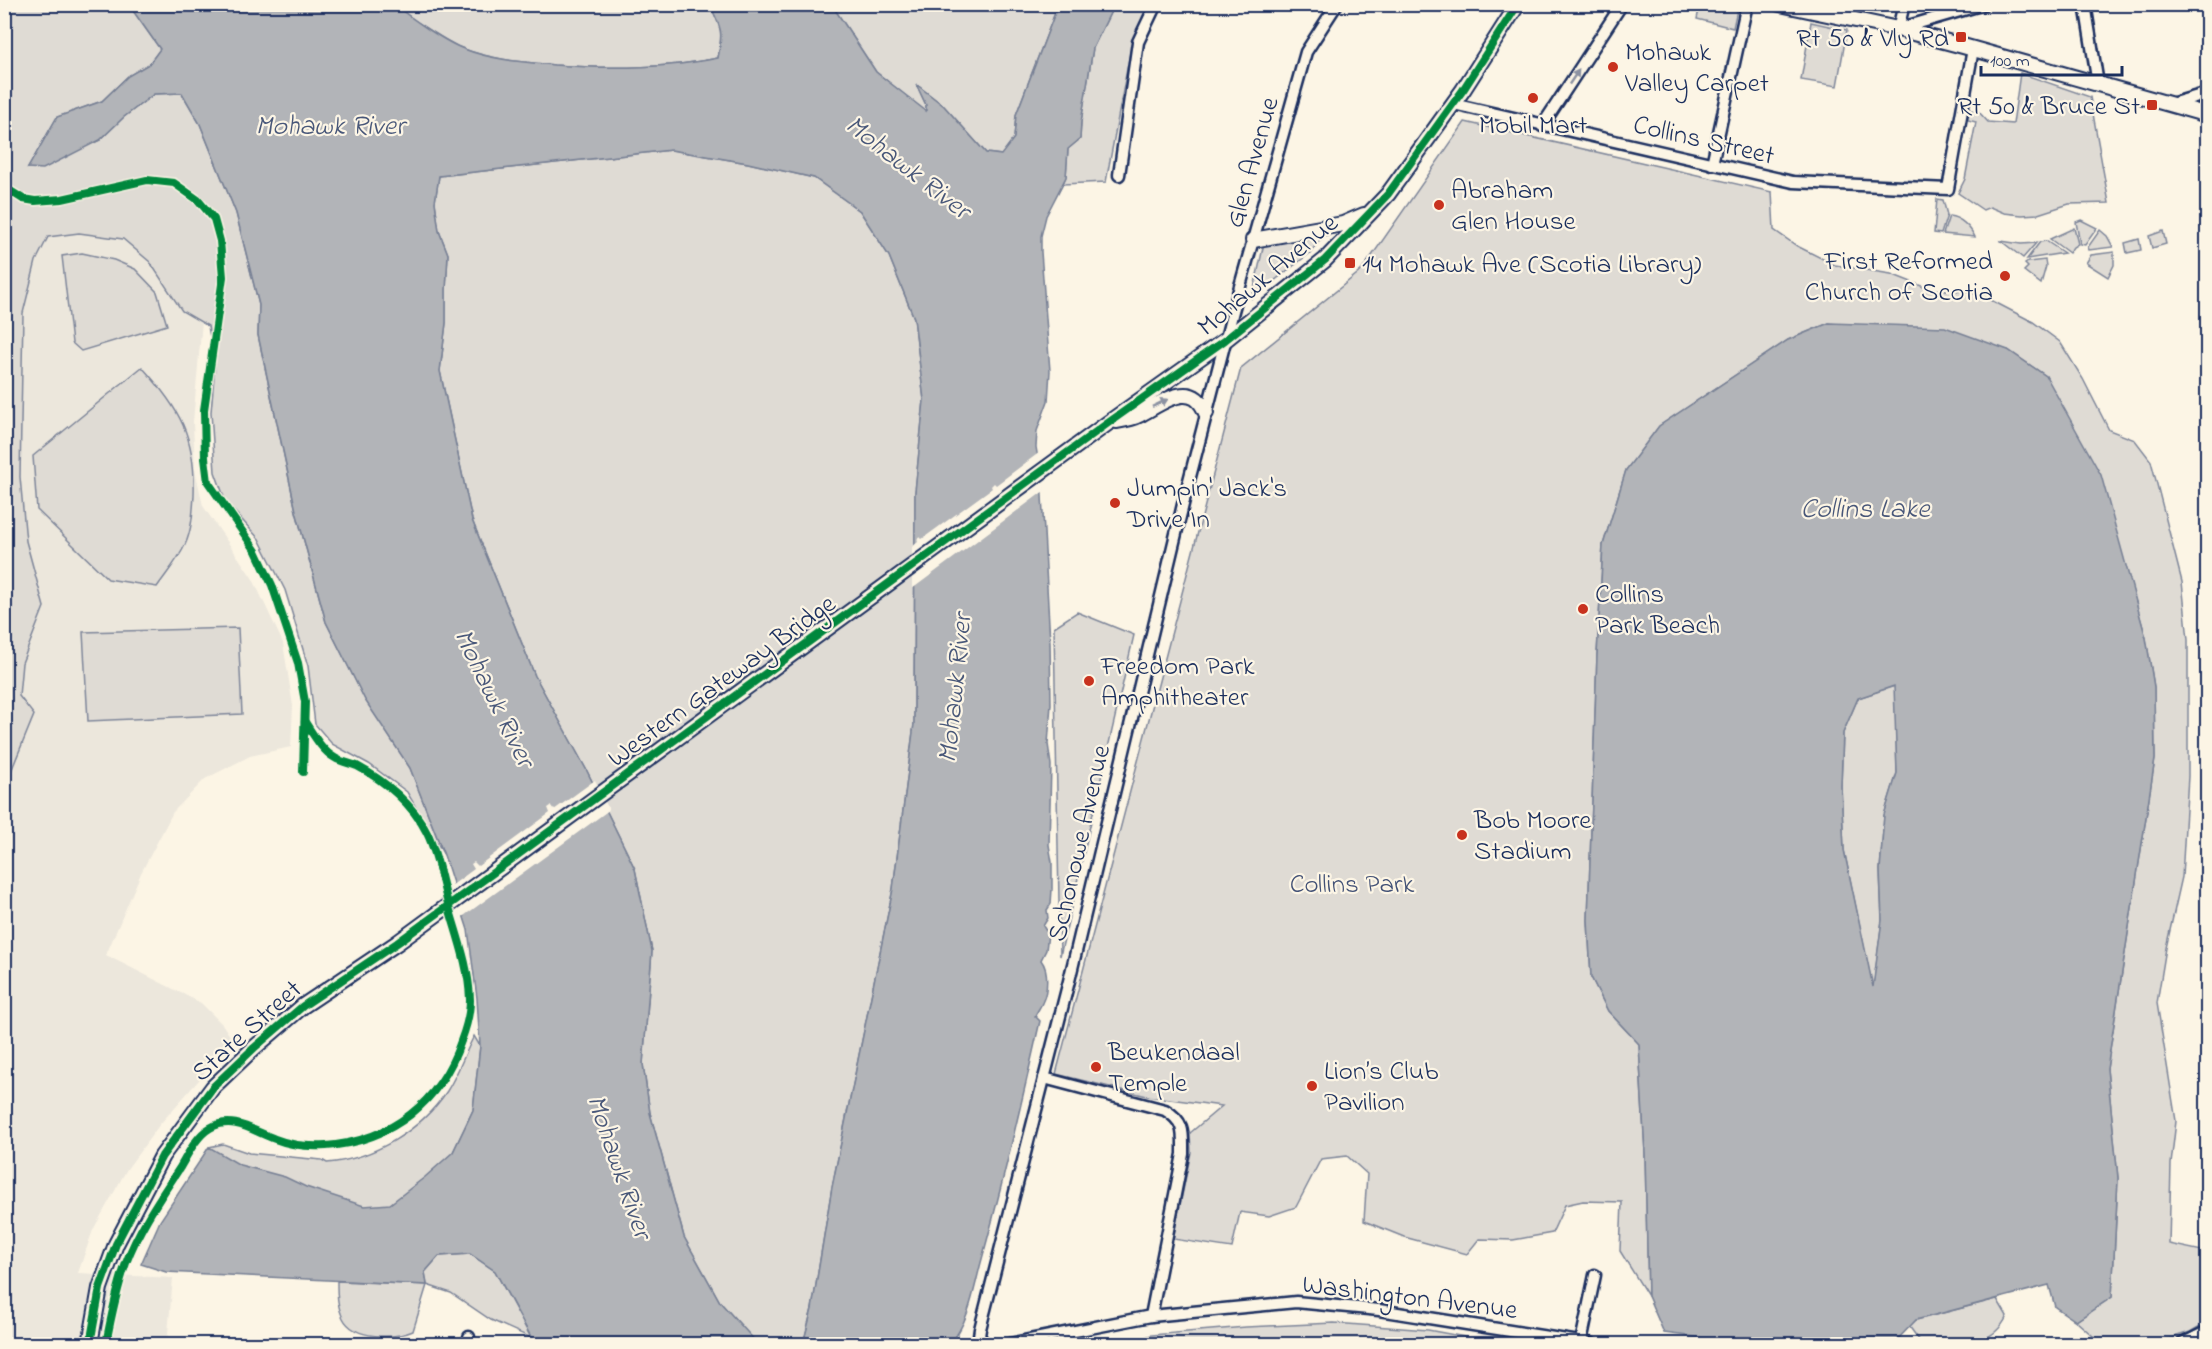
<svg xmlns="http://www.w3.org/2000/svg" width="2212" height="1349" viewBox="0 0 2212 1349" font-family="'Indie Flower',sans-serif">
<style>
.built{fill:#ece7dc}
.green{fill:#dfdbd4;stroke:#7d8599;stroke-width:1.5}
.water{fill:#b2b4b8;stroke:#767f94;stroke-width:1.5;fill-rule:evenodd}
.pier{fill:#fcf5e5}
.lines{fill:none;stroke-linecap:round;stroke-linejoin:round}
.minor-casing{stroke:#1b2f5e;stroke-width:15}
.major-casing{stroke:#1b2f5e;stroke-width:18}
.minor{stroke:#fcf5e5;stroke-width:10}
.major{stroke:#fcf5e5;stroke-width:14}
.cycleway-casing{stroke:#fcf5e5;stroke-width:11}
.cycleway{stroke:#00873e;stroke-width:8}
.oneway{fill:#8c92a2}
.poi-dot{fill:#c8321e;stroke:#fcf5e5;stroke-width:2}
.labels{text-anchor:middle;stroke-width:4.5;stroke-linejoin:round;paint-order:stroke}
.poi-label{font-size:27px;fill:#1b2f5e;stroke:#fcf5e5;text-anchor:start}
.street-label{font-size:27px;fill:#1b2f5e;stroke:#fcf5e5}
.park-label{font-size:27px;fill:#425176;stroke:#fcf5e5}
.water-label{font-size:28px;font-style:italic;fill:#485779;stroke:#fcf5e5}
</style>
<rect width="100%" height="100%" fill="#fcf5e5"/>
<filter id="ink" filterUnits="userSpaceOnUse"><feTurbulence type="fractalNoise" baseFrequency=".0167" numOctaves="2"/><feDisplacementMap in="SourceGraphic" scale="12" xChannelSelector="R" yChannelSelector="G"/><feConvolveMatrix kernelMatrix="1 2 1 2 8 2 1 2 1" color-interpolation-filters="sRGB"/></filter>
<g filter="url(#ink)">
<!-- built -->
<path class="built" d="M157 221 203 310 193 422 195 469 203 506 253 579 283 643 293 706 291 747 250 756 205 779 173 812 141 873 106 955 201 1003 222 1024 230 1036 199 1080 160 1124 127 1169 93 1230 78 1273 173 1278 167 1344H5V786L34 716 19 696 22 663 44 607 26 541 20 477 14 309 38 231Z"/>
<!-- green -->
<g class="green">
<path d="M5 5H129L160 49 149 64 128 76 102 101 57 117 28 168 100 140 124 117 154 94 182 93 200 124 236 213 259 305 258 335 296 511 326 622 365 699 410 768 444 855 407 792 369 764 332 744 315 724 308 666 285 590 259 539 226 502 215 472 211 412 215 366 208 326 182 311 150 262 123 239 79 233 48 237 36 261 23 313 20 477 26 541 44 607 22 663 19 696 34 715 5 786Z"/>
<path d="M395 5H710C722 29 723 32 718 58 664 69 609 69 554 65 524 62 492 60 464 49 447 43 409 17 395 5Z"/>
<path d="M832 5H1058L1016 115 1014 138 1002 155 986 153 944 106 917 85 926 105V112L876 72Z"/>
<path d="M1114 5H1150L1132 42 1106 182 1063 184 1066 176 1068 149 1080 139 1081 122 1093 48Z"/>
<path d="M1700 5H1738L1733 28 1697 19Z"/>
<path d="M1811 22 1847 30 1837 86 1801 80Z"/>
<path d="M2020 73 2090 97 2109 203 2069 204 2038 214 2022 215 2004 213 1990 207 1983 210 1958 193 1965 179 1976 122 1968 120 1969 110 1978 111 1988 122 2013 124Z"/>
<path d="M1465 122 1772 192 1774 230 1797 246 1835 265 1891 274 1929 289 1965 291 1985 297 2033 322 2060 342 2083 379 2109 430 2135 440 2151 461 2182 582 2188 640V776L2182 877 2166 948 2157 1003 2176 1121 2171 1164 2169 1244 2207 1252V1322L2190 1332 2152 1344H2102L2076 1321 2112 1297 2118 1178 2107 1069 2155 759 2154 687 2146 638 2128 575 2046 376 2008 350 1829 323 1788 340 1659 426 1626 470 1603 545 1597 655 1588 920 1591 977 1608 1011 1639 1044 1645 1153 1648 1296 1620 1251 1622 1202 1583 1201 1565 1205 1552 1233 1513 1240 1479 1239 1467 1254 1404 1237 1364 1221 1367 1174 1347 1156 1321 1159 1296 1207 1269 1216 1240 1212 1232 1248 1173 1239 1191 1152 1190 1133 1222 1106 1147 1096 1056 1074 1241 368 1362 270Z"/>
<path d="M671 150 748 163 814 178 860 211 889 256 914 318 924 400 915 492 914 724 893 889 832 1187 812 1309 803 1344 756 1343 720 1302 684 1237 650 1113 643 1064 652 951 635 869 586 769 535 676 472 520 440 371 446 323V290L448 254 439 231 435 202 439 176Z"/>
<path d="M1937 199 1943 200 1947 215 1941 234 1934 233Z"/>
<path d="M1949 216C1960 217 1970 227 1975 237L1943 234Z"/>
<path d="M2081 220 2097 228 2085 245 2080 244 2076 222Z"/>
<path d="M2074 228 2078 244 2073 247 2069 253 2050 239Z"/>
<path d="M2100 230 2107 236 2113 247 2089 250 2088 247Z"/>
<path d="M2163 231 2166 244 2152 248 2149 236Z"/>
<path d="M1326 232 1310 253 1252 298 1264 243Z"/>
<path d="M2139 239 2141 250 2127 253 2125 243Z"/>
<path d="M2001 241 2021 244 2036 243 2023 258Z"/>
<path d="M2046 241 2064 253 2027 259 2040 242Z"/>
<path d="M2114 252V265L2108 277 2086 263 2091 255Z"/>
<path d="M82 253 114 260 135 269 157 292 167 325 81 351 72 343 62 256Z"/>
<path d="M2045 260 2046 266 2041 284 2024 271 2028 267 2025 264 2028 262Z"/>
<path d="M142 367C180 409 196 437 194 495 193 511 192 530 185 545 178 560 166 574 157 587L108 579 37 510 33 456Z"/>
<path d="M1077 612 1134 635 1060 956 1054 627Z"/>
<path d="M238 628 242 714 88 721 83 632Z"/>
<path d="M1895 686 1897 773 1884 816 1880 870 1882 920 1873 990 1844 850 1841 786 1843 733 1858 698Z"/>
<path d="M474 1036 480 1046 473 1110 453 1152 428 1229 204 1155 209 1147 223 1144 249 1153 322 1160 327 1163C374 1159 421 1130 447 1091 458 1074 465 1053 474 1036Z"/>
<path d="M470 1254 495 1271 531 1338 491 1320 451 1293 427 1285 413 1331C394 1339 354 1340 343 1318 337 1306 337 1293 337 1281L427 1285 425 1272 439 1256Z"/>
<path d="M1997 1299 2007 1316C1992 1349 1956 1344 1922 1344L1909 1326 1916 1320Z"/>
<path d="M1334 1323 1428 1330 1502 1344H1121L1152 1335 1246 1327Z"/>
</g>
<!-- water -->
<g class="water">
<path d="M129 5H395C409 17 447 43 464 49 492 60 524 62 554 65 609 69 664 69 718 58 723 32 722 29 710 5H832L876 72 926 111V105L916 84 944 106 986 153 1001 155 1014 138 1016 115 1058 5H1114L1093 48 1081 122 1080 139 1068 149 1066 177 1046 216 1041 236V252L1050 371 1048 401 1037 431 1036 447 1041 477 1050 642 1051 704 1048 744 1051 765 1049 845 1052 862V889L1051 904 1047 910 1048 918 1043 926 1048 934 1046 950 1041 960C1049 970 1048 991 1042 1003 1040 1008 1037 1011 1035 1016L1040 1021C1022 1101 1004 1180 982 1259 974 1287 970 1321 950 1344H803L812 1309 832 1187 893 889 914 724 915 492 924 400 914 318 889 256 860 211 814 178 748 163 671 150 439 176 435 202 439 231 448 254 446 290V323L440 371 472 520 535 676 586 769 635 869 652 951 643 1064 650 1113 684 1237 720 1302 758 1344H535L495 1271 470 1254 439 1256 425 1272 427 1285 166 1272 141 1264 160 1221 209 1147 240 1165 285 1177 306 1187 364 1206 390 1204 425 1177 453 1152 473 1110 480 1046 477 998 468 930 444 855 410 768 365 700 326 622 296 511 258 335 259 305 236 213 200 124 182 93 154 94 124 117 100 140 43 169 28 168 57 117 102 101 128 76 149 64 160 49Z"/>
<path d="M1829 323 1945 327 2008 350 2046 376 2101 475 2146 638 2154 687 2155 759 2107 1069 2118 1178 2112 1297 2076 1321 2055 1307 2049 1285 1916 1320 1897 1340 1898 1344H1751L1664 1333 1648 1296 1645 1153 1639 1044 1608 1011 1591 977 1588 920 1597 655 1603 545 1626 470 1659 426 1788 340ZM1894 686 1897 773 1884 815 1880 870 1882 920 1873 987 1844 850 1841 786 1843 733 1858 698Z"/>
</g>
<!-- pier -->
<g class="pier">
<path d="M1040 452 1044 491 912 589V547L918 542 917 539 920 537 922 539 992 488 991 486 994 483 996 485Z"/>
<path d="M595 780 609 810 461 918 451 886 474 869 471 864 474 862 478 866 550 813 548 808 551 806 554 810Z"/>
</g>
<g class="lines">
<defs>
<g id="minor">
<path d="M1904 4 1898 29 1984 4"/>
<path d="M2085 4 2098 84"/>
<path d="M1453 104 1793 182 1948 189 1973 49"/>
<path d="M2171 104 2208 93"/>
<path d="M1542 126 1622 4"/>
<path d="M1712 164 1747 4"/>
<path d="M1119 175 1138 42 1156 4"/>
<path d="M1044 1078 1165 1110C1185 1122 1183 1132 1183 1154L1151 1316"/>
<path d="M469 1337V1344"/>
<path d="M1581 1342 1595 1275"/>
<path d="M985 1344 979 1336 980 1329 1069 981 1185 496 1233 311 1306 52 1337 4"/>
<path d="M1009 1344 1151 1316 1296 1302 1379 1310 1592 1344"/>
<path d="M2182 1344 2208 1331"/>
</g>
<g id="major">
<path d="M1780 4 1898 29 1963 46 2208 115"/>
<path d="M1253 240 1343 224 1364 215"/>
<path d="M1116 421C1123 420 1132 419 1139 415 1161 404 1192 377 1206 413"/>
<path d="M90 1344 100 1288 116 1244 162 1156 213 1087 254 1048 303 1006 397 943 1108 423 1225 340 1325 260 1388 194 1463 90 1518 4"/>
</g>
</defs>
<!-- minor casing -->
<use href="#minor" class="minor-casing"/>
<!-- major casing -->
<use href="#major" class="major-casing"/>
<!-- minor -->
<use href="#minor" class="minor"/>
<!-- major -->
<use href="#major" class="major"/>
<defs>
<g id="cycleway">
<path d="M4 187 23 199 35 201 62 199 147 180 174 183 198 200 214 219 220 241 223 277 204 410 205 458 208 482 256 551 272 585 298 663 305 702 303 772"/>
<path d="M90 1344 100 1288 116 1244 162 1156 213 1087 254 1048 303 1006 397 943 1108 423 1225 340 1325 260 1388 194 1463 90 1518 4"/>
<path d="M106 1344C111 1317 117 1289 126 1263 138 1230 160 1198 179 1169 187 1156 196 1136 210 1128 233 1115 253 1131 275 1139 290 1145 310 1147 326 1146 392 1141 440 1102 461 1041 466 1028 470 1014 470 1000 469 965 456 933 447 900 441 878 437 853 427 833 413 804 385 781 357 766 350 763 341 762 335 758 322 751 313 734 305 722"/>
</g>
</defs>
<!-- cycleway casing -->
<use href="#cycleway" class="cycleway-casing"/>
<!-- cycleway -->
<use href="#cycleway" class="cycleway"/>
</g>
<!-- one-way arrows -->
<defs><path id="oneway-solid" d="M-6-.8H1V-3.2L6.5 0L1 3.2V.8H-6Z" transform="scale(1.5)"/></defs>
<g class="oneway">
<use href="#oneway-solid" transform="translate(1574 77) rotate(-56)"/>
<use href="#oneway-solid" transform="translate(1160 403) rotate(-26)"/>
</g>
</g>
<!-- markers -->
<g class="poi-dot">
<rect x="1955" y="31" width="12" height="12" rx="3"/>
<circle cx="1613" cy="67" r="6"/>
<circle cx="1533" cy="98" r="6"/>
<rect x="2146" y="99" width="12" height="12" rx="3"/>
<circle cx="1439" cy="205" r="6"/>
<rect x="1344" y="257" width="12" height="12" rx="3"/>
<circle cx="2005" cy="276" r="6"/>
<circle cx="1115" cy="503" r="6"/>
<circle cx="1583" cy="609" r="6"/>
<circle cx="1089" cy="681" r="6"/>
<circle cx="1462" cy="835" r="6"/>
<circle cx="1096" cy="1067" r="6"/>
<circle cx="1312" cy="1086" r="6"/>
</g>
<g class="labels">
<!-- poi labels -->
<g class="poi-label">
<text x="1949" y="46" text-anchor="end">Rt 50 &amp; Vly Rd</text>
<text x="1625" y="60">Mohawk<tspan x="1625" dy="31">Valley Carpet</tspan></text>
<text x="2140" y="114" text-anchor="end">Rt 50 &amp; Bruce St</text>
<text x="1533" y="133" text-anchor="middle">Mobil Mart</text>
<text x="1451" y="198">Abraham<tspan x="1451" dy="31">Glen House</tspan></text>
<text x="1993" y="269" text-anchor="end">First Reformed<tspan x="1993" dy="31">Church of Scotia</tspan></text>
<text x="1362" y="272">14 Mohawk Ave (Scotia Library)</text>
<text x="1127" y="496">Jumpin' Jack's<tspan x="1127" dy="31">Drive In</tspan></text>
<text x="1595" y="602">Collins<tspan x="1595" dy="31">Park Beach</tspan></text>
<text x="1101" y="674">Freedom Park<tspan x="1101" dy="31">Amphitheater</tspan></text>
<text x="1474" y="828">Bob Moore<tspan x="1474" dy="31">Stadium</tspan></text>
<text x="1108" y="1060">Beukendaal<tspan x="1108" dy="31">Temple</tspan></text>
<text x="1324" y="1079">Lion’s Club<tspan x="1324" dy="31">Pavilion</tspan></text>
</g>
<!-- street labels -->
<g class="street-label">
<text transform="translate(1704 139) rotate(13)" y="9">Collins Street</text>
<text transform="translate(1251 162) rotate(-74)" y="9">Glen Avenue</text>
<text transform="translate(1267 274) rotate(-40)" y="9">Mohawk Avenue</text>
<text transform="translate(721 680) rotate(-36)" y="9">Western Gateway Bridge</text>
<text transform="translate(1078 843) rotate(-77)" y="9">Schonowe Avenue</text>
<text transform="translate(246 1030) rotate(-42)" y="9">State Street</text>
<text transform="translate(1410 1296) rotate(7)" y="9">Washington Avenue</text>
</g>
<!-- park labels -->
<g class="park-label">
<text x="1352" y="892">Collins Park</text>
</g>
<!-- water labels -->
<g class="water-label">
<text x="330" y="134">Mohawk River</text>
<text transform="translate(909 166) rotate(38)" y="10">Mohawk River</text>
<text x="1865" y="517">Collins Lake</text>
<text transform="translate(953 688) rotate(-84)" y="10">Mohawk River</text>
<text transform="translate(496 697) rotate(64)" y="10">Mohawk River</text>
<text transform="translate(621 1166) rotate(71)" y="10">Mohawk River</text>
</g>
</g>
<!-- margin -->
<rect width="2212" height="1349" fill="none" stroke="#fcf5e5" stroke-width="24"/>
<rect x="12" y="12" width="2188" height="1325" fill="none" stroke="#1b2f5e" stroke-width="2" filter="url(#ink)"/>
<!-- scale -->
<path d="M1981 66v9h141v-9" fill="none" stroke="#1b2f5e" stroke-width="3"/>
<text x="1990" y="66" font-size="18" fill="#1b2f5e" stroke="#fcf5e5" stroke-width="4.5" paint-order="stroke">100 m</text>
</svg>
